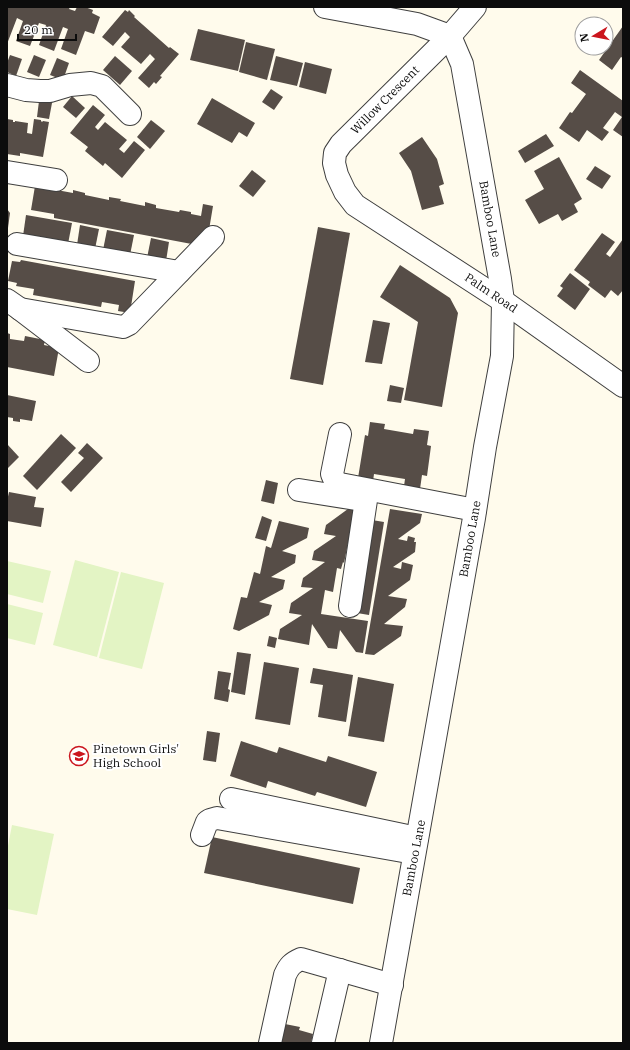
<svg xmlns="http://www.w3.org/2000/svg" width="630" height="1050" viewBox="0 0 630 1050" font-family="'IBM Plex Serif',serif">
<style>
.pitch{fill:#e3f4c4}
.building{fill:#564d47}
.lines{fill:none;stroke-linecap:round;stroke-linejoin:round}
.minor-casing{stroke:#3f3f3f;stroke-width:24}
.minor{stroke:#fff;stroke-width:22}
.labels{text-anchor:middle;stroke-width:4;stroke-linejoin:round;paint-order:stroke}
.street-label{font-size:12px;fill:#0c0c0c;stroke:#fff}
.poi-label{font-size:12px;fill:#0c0c0c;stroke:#fff;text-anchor:start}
</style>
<rect width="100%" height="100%" fill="#fffbec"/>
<!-- pitch -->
<g class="pitch">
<path d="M75 560 119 572 97 657 53 645Z"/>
<path d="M7 561 51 571 43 603 7 594Z"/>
<path d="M121 572 164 583 142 669 99 658Z"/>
<path d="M7 604 43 613 35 645 7 638Z"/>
<path d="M12 825 54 834 37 915 7 909V851Z"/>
</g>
<!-- building -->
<g class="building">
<path d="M7 7H50L53 8V7H70L69 9 75 11 77 7H85L93 10 92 13 100 17 94 34 85 31 76 55 61 49 68 29 63 27 54 51 39 45 46 25 39 23 30 46 16 41 23 21 17 18 7 44Z"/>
<path d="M125 10 128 12 129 10 135 16 134 17 169 48 170 47 179 54 160 76 162 77 156 84 154 82 149 88 138 78 155 59 150 54 141 64 121 47 130 37 125 32 113 46 102 37Z"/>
<path d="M623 26V58L621 57 612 70 599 60Z"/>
<path d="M198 29 245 40 238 71 190 60Z"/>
<path d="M246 42 275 49 267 80 239 72Z"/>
<path d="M10 55 22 59 16 76 7 72V63Z"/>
<path d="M34 55 46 60 39 77 27 72Z"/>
<path d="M115 56 132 71 120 85 103 70Z"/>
<path d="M276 56 303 63 297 86 270 80Z"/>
<path d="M57 58 69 63 63 80 50 75Z"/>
<path d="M305 62 332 69 326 94 299 87Z"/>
<path d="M580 70 623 101V137L613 130 622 117 615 112 603 128 609 132 602 141 587 130 579 142 559 128 570 112 572 113 586 94 571 83Z"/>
<path d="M271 89 283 97 274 110 262 102Z"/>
<path d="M72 96 85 108 76 118 63 107Z"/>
<path d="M212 98 255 123 247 137 239 132 232 143 197 124Z"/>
<path d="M39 101 52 103 49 119 37 117Z"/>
<path d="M93 105 105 115 95 127 98 130 105 122 127 140 119 149 124 153 134 141 145 150 122 178 105 163 103 166 85 151 88 147 70 133Z"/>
<path d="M7 119 13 120V122H15V121L28 123 27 133 32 134 34 119 41 120V121L42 122 43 121 49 122 43 157 20 153V156L7 154Z"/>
<path d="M151 120 165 131 150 149 137 137Z"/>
<path d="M546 134 554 146 525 163 518 151Z"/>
<path d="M422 137 437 159 444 184 439 186 444 204 422 210 411 171 399 153Z"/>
<path d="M559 157 582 199 574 204 578 212 562 221 558 214 539 224 525 200 544 189 534 171Z"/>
<path d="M595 166 611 176 602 189 586 179Z"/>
<path d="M252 170 266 181 253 197 239 186Z"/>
<path d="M35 186 73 193V190L85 193V195L109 200V197L121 199 120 201 145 206V202L156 205V208L179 212 180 210 191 212V214L201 216 203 204 213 206 208 236 199 235 197 245 54 218V214L31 210Z"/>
<path d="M7 209 10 213 8 228H7Z"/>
<path d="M26 215 72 223 68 244 23 236Z"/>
<path d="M80 225 99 229 95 249 77 245Z"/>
<path d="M318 227 350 233 323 385 290 379Z"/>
<path d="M107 230 134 235 130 255 103 250Z"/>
<path d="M602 233 615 242 606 254 610 257 623 239V290L618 296 611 290 605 298 588 285 590 282 574 270Z"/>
<path d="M151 238 169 242 166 261 147 258Z"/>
<path d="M21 260 135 281 130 313 118 311 119 305 102 302 101 307 33 295 34 289 16 286 17 283 8 281 12 261 20 262Z"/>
<path d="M400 265 450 298 458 313 442 407 404 400 418 322 380 297Z"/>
<path d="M570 273 590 289 575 310 557 296 563 288 560 286Z"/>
<path d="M373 320 390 323 382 364 365 362Z"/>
<path d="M7 333 10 334V339L24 341 25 336 45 340 44 345 59 348 54 376 7 367Z"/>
<path d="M390 385 404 388 401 403 387 401Z"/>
<path d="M7 395 36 401 32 421 20 419V422L13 421V418L7 417Z"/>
<path d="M370 422 385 424 384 429 413 434 414 429 429 431 427 445 431 446 427 476 422 475 420 489 404 486 405 479 374 474 373 481 358 478 365 435 368 436Z"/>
<path d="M61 434 76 448 37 490 23 476Z"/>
<path d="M87 443 103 458 71 492 61 482 84 458 78 453Z"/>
<path d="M7 444 19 457 7 469Z"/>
<path d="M266 480 278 483 274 504 261 501Z"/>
<path d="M9 492 36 497 34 507 44 508 41 527 7 521V501Z"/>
<path d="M352 506 361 508 356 539 349 538 344 563 343 562 341 569 337 568 333 592 325 590 321 614 368 621 363 653 356 652 340 630 337 649 328 648 312 624 309 645 278 639 280 629 302 615 289 613 291 603 313 588 301 587 303 578 325 562 312 560 314 551 336 536 324 534 326 525Z"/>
<path d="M390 509 422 514 420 523 398 539 407 541 408 536 415 538 414 542H416L415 552 393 567 401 569 402 562 413 565 410 580 388 596 407 599 405 607 384 624 403 626 401 636 374 655 365 654Z"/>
<path d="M262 516 272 520 266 541 255 538Z"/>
<path d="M372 520 384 522 369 615 357 613Z"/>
<path d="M279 521 309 528 307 538 282 551 296 555 295 563 271 577 285 580 283 589 259 602 272 605 269 615 239 631 233 629 241 597 247 598 254 572 260 574 266 546 271 548Z"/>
<path d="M269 636 277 638 275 648 267 646Z"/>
<path d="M237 652 251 654 245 695 231 692Z"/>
<path d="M264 662 299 668 290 725 255 719Z"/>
<path d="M313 668 353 675 346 722 318 717 323 685 310 683Z"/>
<path d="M218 671 231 673 228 689 230 690 228 702 214 699Z"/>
<path d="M358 677 394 684 384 742 348 736Z"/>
<path d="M207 731 220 733 216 762 203 760Z"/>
<path d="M241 741 277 753 279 747 326 762 328 756 377 772 366 807 317 792 315 796 268 781 266 788 230 776Z"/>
<path d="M212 837 360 868 353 904 204 873Z"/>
<path d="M285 1024 300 1027 299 1030 313 1034 311 1043H280Z"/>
</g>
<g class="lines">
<defs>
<g id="minor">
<path d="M325 7 417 24 450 36"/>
<path d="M475 7 450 36 341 144 335 153 334 163 337 175 345 192 355 205 503 301 623 386"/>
<path d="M7 85 26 90 40 91H50L70 85 91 83 102 86 130 114"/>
<path d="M7 172 56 180"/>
<path d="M17 244 179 272"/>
<path d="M7 300 20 309 88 361"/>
<path d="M20 309 123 327 129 324 213 237"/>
<path d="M340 434 332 474 335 481 340 484 475 510"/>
<path d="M299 490 356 499"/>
<path d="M350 606 366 500"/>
<path d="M231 799 417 838"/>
<path d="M202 835 207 822 210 820 217 818 414 853"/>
<path d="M270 1043 285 975C289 966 292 963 301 959L392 985"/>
<path d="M323 1043 340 970"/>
<path d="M381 1043 474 518 485 447 502 356 503 301 500 279 462 64 450 36"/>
</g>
</defs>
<!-- minor casing -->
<use href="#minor" class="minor-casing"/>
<!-- minor -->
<use href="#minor" class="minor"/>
</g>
<!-- icons -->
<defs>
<symbol id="school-ring" viewBox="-11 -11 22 22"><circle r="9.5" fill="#fff" stroke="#cb151d" stroke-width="1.5"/><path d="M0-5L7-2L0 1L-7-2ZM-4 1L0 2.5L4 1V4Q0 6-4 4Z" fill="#cb151d"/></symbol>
</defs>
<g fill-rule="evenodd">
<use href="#school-ring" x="68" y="745" width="22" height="22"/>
</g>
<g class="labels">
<!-- street labels -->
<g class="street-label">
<text transform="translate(385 100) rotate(-45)" y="4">Willow Crescent</text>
<text transform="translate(490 219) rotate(80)" y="4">Bamboo Lane</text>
<text transform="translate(491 293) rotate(34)" y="4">Palm Road</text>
<text transform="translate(470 539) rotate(-80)" y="4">Bamboo Lane</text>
<text transform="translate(414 858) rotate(-79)" y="4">Bamboo Lane</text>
</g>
<!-- poi labels -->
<g class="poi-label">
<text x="93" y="753">Pinetown Girls'<tspan x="93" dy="14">High School</tspan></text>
</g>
</g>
<!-- border -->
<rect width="630" height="1050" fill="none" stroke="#0c0c0c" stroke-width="16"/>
<!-- north arrow -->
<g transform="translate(594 36) rotate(260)"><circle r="19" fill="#ffffff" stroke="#9e9e9e"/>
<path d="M0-3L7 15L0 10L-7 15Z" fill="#cb151d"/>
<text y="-6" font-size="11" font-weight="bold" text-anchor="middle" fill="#0c0c0c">N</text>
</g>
<!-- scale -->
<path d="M18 34v6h58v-6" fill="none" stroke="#0c0c0c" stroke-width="2"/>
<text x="24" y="34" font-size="12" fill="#0c0c0c" stroke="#ffffff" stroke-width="3" paint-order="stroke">20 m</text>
</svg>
